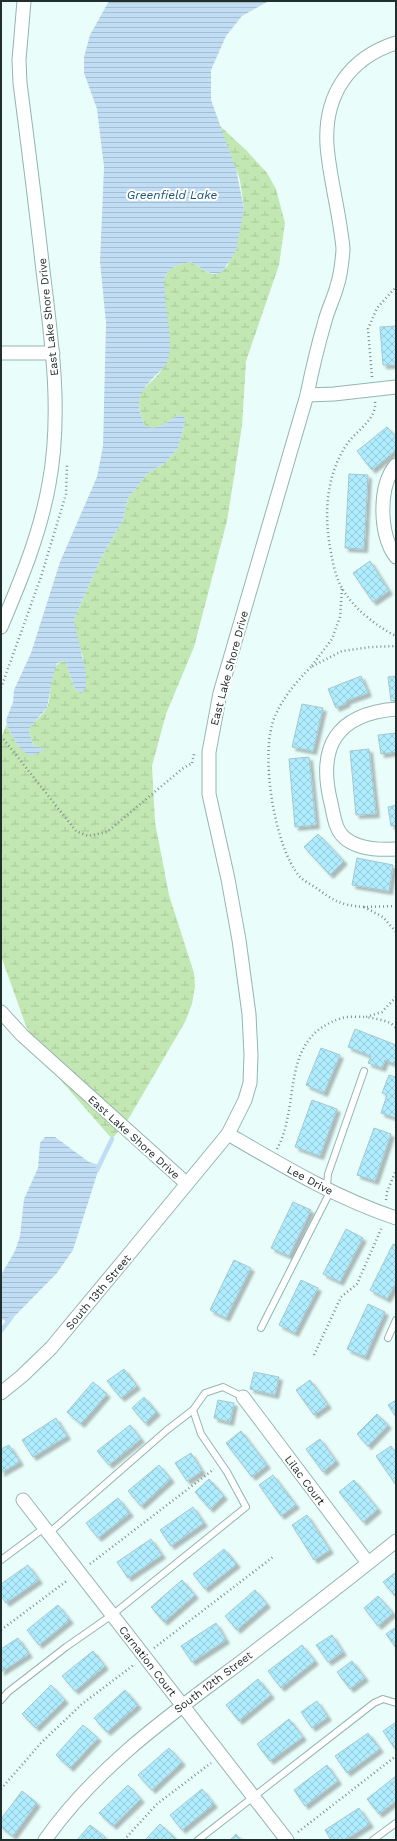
<svg xmlns="http://www.w3.org/2000/svg" width="397" height="1841" viewBox="0 0 397 1841" font-family="'Work Sans',sans-serif">
<style>
.wetland{fill:url(#wetland-marsh)}
.water{fill:url(#water-rules)}
.lines{fill:none;stroke-linecap:round;stroke-linejoin:round}
.stream{stroke:#c0ddf4;stroke-width:4.5}
.building{fill:url(#building-cross-hatch);stroke:#a6c6cf;filter:url(#shadow)}
.service-casing{stroke:#93b5b1;stroke-width:8}
.minor-casing{stroke:#93b5b1;stroke-width:15}
.path{stroke:#7e8f8d;stroke-width:2.5;stroke-dasharray:1 3;stroke-linecap:butt}
.service{stroke:#fff;stroke-width:6}
.minor{stroke:#fff;stroke-width:13}
.labels{text-anchor:middle;stroke-width:4;stroke-linejoin:round;paint-order:stroke}
.street-label{font-size:11px;fill:#202e2c;stroke:#fff}
.water-label{font-size:12px;font-style:italic;fill:#1b5378;stroke:#fff}
</style>
<defs>
<pattern id="wetland-marsh" width="20" height="14" patternUnits="userSpaceOnUse"><rect width="20" height="14" fill="#c3e7b2"/><path d="M1 5h8M5 5V1M11 12h8M15 12V8" fill="none" stroke="#a7c699"/></pattern>
<pattern id="water-rules" width="6" height="5" patternUnits="userSpaceOnUse"><rect width="6" height="5" fill="#c0ddf4"/><path d="M0 2.5h6" fill="none" stroke="#a5bed1"/></pattern>
<pattern id="building-cross-hatch" width="8" height="8" patternUnits="userSpaceOnUse"><rect width="8" height="8" fill="#afedfe"/><path d="M0 0l8 8M0 8l8-8" fill="none" stroke="#96ccda"/></pattern>
<filter id="shadow"><feDropShadow dx="3.5" dy="3.5" stdDeviation="1" flood-color="#0004"/></filter>
</defs>
<rect width="100%" height="100%" fill="#e9fefb"/>
<!-- wetland -->
<path class="wetland" d="M219 125 246 150 267 173 276 189 285 223 279 265 246 361 242 426 227 521 194 647 166 714 152 766 155 822 169 895 194 973 195 986 192 1004 185 1022 129 1118 112 1139 57 1076 40 1052 26 1026 1 956V739L7 723 9 730 19 747 44 749 33 745 29 731 30 727C35 721 43 715 47 708 53 696 47 662 65 661L75 689 80 693 83 657 75 632 74 621 78 610 101 558 123 520 128 498 148 473 166 462 178 448 185 422 178 415C167 422 158 431 145 426 126 381 158 390 166 359 168 349 169 340 168 329 167 314 160 290 165 277 168 267 182 263 191 262 206 270 213 283 228 265L244 209 240 180Z"/>
<!-- water -->
<g class="water">
<path d="M109 1H269L242 16 226 36 211 70V100L236 169 244 209 236 251 222 272C208 277 203 268 191 262 182 263 168 267 165 277 164 281 164 288 165 292 165 313 174 339 168 360 166 366 161 370 157 374 138 393 134 401 145 426 158 431 167 422 178 415L184 416 185 422 178 448 166 462 148 473 128 498 123 520 101 558 78 610 74 621 86 673V686L83 692 80 693 75 689 65 661 57 663 53 675 47 708 30 727 29 731 33 745 45 749 37 754 29 756 19 747 9 730 6 720 13 702 14 690 31 653 60 562 97 477 103 446 106 323 100 262 104 167 97 109 84 73V57L90 35Z"/>
<path d="M45 1137H55L89 1162 100 1165 73 1250 57 1273 8 1323 1 1318V1275L15 1251 20 1236 24 1199 38 1168 40 1143Z"/>
</g>
<g class="lines">
<!-- stream -->
<g class="stream">
<path d="M97 1170 112 1139"/>
<path d="M1 1331 11 1318"/>
</g>
</g>
<!-- building -->
<g class="building">
<path d="M396 326V365H383L380 327Z"/>
<path d="M387 427 396 437V450L372 470 357 451Z"/>
<path d="M349 474 368 475 364 549 345 548Z"/>
<path d="M370 561 389 591 373 602 353 573Z"/>
<path d="M361 676 368 693 346 701 347 703 336 708 328 689Z"/>
<path d="M396 676V700L391 701 388 677Z"/>
<path d="M302 704 323 708 313 751 292 747Z"/>
<path d="M396 733V752L381 754 378 735Z"/>
<path d="M369 749 376 814 356 815 350 751Z"/>
<path d="M309 757 316 825 295 827 289 759Z"/>
<path d="M396 805V825L391 826 388 807Z"/>
<path d="M318 834 344 861 330 875 304 847Z"/>
<path d="M357 858 393 865 389 891 352 885Z"/>
<path d="M355 1029 396 1045V1059L394 1064 385 1060 382 1068 368 1063 371 1056 348 1047Z"/>
<path d="M321 1048 340 1055 324 1093 306 1085Z"/>
<path d="M389 1075 396 1077V1118L381 1113 387 1095 382 1093Z"/>
<path d="M312 1100 337 1109 320 1156 295 1147Z"/>
<path d="M374 1128 391 1134 375 1181 357 1175Z"/>
<path d="M293 1202 311 1210 289 1256 271 1248Z"/>
<path d="M346 1229 363 1238 340 1282 323 1274Z"/>
<path d="M393 1244 396 1245V1283L387 1299 370 1290Z"/>
<path d="M234 1260 251 1268 226 1318 210 1310Z"/>
<path d="M301 1280 318 1288 295 1333 279 1325Z"/>
<path d="M368 1304 385 1312 365 1357 347 1349Z"/>
<path d="M124 1369 137 1386 121 1398 107 1381Z"/>
<path d="M254 1372 279 1377 275 1395 250 1389Z"/>
<path d="M310 1380 328 1405 314 1415 296 1390Z"/>
<path d="M93 1382 107 1394 81 1424 67 1412Z"/>
<path d="M144 1397 157 1412 145 1423 132 1408Z"/>
<path d="M218 1400 234 1403 230 1422 214 1418Z"/>
<path d="M396 1400V1417L388 1405Z"/>
<path d="M377 1414 388 1425 368 1446 357 1434Z"/>
<path d="M56 1418 67 1436 33 1457 22 1440Z"/>
<path d="M130 1425 141 1439 109 1465 97 1451Z"/>
<path d="M241 1431 267 1465 252 1477 226 1443Z"/>
<path d="M320 1439 336 1461 323 1472 306 1449Z"/>
<path d="M9 1445 20 1462 1 1473V1449Z"/>
<path d="M391 1446 396 1453V1485L376 1456Z"/>
<path d="M191 1453 202 1471 187 1481 175 1463Z"/>
<path d="M159 1465 171 1479 141 1506 128 1491Z"/>
<path d="M273 1475 296 1505 281 1516 259 1485Z"/>
<path d="M209 1479 224 1496 210 1509 195 1492Z"/>
<path d="M354 1480 378 1509 363 1522 339 1492Z"/>
<path d="M118 1498 130 1513 98 1538 86 1523Z"/>
<path d="M193 1507 204 1523 171 1546 160 1530Z"/>
<path d="M307 1515 330 1550 314 1560 292 1525Z"/>
<path d="M151 1539 162 1555 128 1578 117 1562Z"/>
<path d="M224 1549 237 1564 205 1589 193 1574Z"/>
<path d="M28 1565 39 1580 6 1603 1 1596V1584Z"/>
<path d="M396 1572V1597L383 1582Z"/>
<path d="M182 1580 195 1595 164 1622 151 1607Z"/>
<path d="M255 1590 267 1604 237 1630 225 1616Z"/>
<path d="M378 1596 393 1613 378 1626 364 1608Z"/>
<path d="M58 1605 70 1620 39 1645 27 1630Z"/>
<path d="M216 1623 226 1640 192 1662 181 1646Z"/>
<path d="M396 1627V1648L386 1634Z"/>
<path d="M332 1635 343 1652 328 1662 316 1645Z"/>
<path d="M18 1638 29 1654 1 1672V1649Z"/>
<path d="M302 1645 315 1661 281 1688 268 1671Z"/>
<path d="M93 1651 105 1666 75 1691 62 1676Z"/>
<path d="M352 1661 365 1678 350 1689 337 1672Z"/>
<path d="M258 1679 271 1695 239 1721 226 1705Z"/>
<path d="M51 1685 65 1700 36 1728 22 1714Z"/>
<path d="M125 1690 138 1705 107 1732 94 1718Z"/>
<path d="M317 1701 328 1717 312 1728 301 1712Z"/>
<path d="M289 1719 303 1737 270 1761 257 1744Z"/>
<path d="M396 1722V1748L395 1749 383 1731Z"/>
<path d="M83 1725 98 1738 70 1768 56 1755Z"/>
<path d="M368 1733 380 1749 347 1773 335 1756Z"/>
<path d="M169 1748 182 1762 152 1790 138 1775Z"/>
<path d="M327 1765 338 1781 305 1806 294 1790Z"/>
<path d="M396 1776V1801L379 1814 367 1799Z"/>
<path d="M128 1785 141 1799 113 1826 99 1813Z"/>
<path d="M202 1789 214 1804 182 1830 170 1815Z"/>
<path d="M22 1791 37 1803 13 1836 1 1827V1819Z"/>
<path d="M359 1808 370 1824 345 1840H331L325 1830Z"/>
<path d="M160 1824 175 1838 173 1840H145Z"/>
<path d="M90 1825 105 1837 103 1840H77Z"/>
<path d="M236 1834 241 1840H230Z"/>
</g>
<g class="lines">
<defs>
<g id="service">
<path d="M261 1328 330 1192 327 1186 328 1174 364 1071"/>
<path d="M388 1338 396 1320"/>
<path d="M49 1533 167 1430 193 1410"/>
<path d="M1 1560 44 1528"/>
<path d="M1 1700 8 1692 66 1647 112 1615 246 1507 227 1472 201 1434 193 1410 205 1393 223 1387 243 1397"/>
<path d="M198 1840 374 1703 383 1699 396 1703"/>
<path d="M373 1840 396 1823"/>
</g>
<g id="minor">
<path d="M1 353H53"/>
<path d="M307 395 334 394 396 387"/>
<path d="M396 465C378 486 379 536 396 557"/>
<path d="M1 627C21 580 40 534 49 484 62 414 52 342 43 271 36 208 28 145 20 83L19 60 24 1"/>
<path d="M396 709C336 714 317 747 331 803 334 816 335 831 346 839 359 849 381 850 396 849"/>
<path d="M1 1012 22 1035 186 1183"/>
<path d="M228 1134C283 1166 336 1198 396 1218"/>
<path d="M1 1393 22 1376 51 1348 125 1259 228 1134 245 1100 250 1083 251 1055 249 1014 239 940 228 879 209 794V752L220 693 307 395C312 370 318 345 325 321 328 309 334 298 337 286 341 275 342 262 343 250 343 243 341 234 340 226 336 199 329 172 327 145 324 95 349 58 396 43"/>
<path d="M243 1397 368 1563"/>
<path d="M23 1500 287 1840"/>
<path d="M45 1840C97 1766 170 1715 241 1662 293 1622 345 1582 396 1541"/>
</g>
</defs>
<!-- service casing -->
<use href="#service" class="service-casing"/>
<!-- minor casing -->
<use href="#minor" class="minor-casing"/>
<!-- path -->
<g class="path">
<path d="M372 377 368 329 377 308 396 287"/>
<path d="M375 402C377 419 356 431 347 444 325 477 324 516 331 553 333 564 336 578 342 588 352 607 377 627 396 636"/>
<path d="M342 589 340 617 332 639 311 667 342 651 371 647 396 646"/>
<path d="M311 667C296 682 284 696 275 716 259 752 274 847 300 877 304 881 310 884 315 887 334 901 340 905 364 907"/>
<path d="M1 688 41 577 66 494 67 465"/>
<path d="M1 736 76 831 88 836 107 832 182 769 192 763"/>
<path d="M192 763 194 754"/>
<path d="M396 906 364 907 383 917 396 932"/>
<path d="M396 997 382 1012 366 1017C376 1019 390 1020 396 1028"/>
<path d="M277 1149C302 1103 278 1038 342 1018 349 1016 359 1017 366 1017"/>
<path d="M386 1200 387 1192 396 1170"/>
<path d="M314 1355 341 1297 357 1284 382 1227"/>
<path d="M90 1564 214 1469"/>
<path d="M1 1630 68 1580"/>
<path d="M154 1648 273 1557"/>
<path d="M1 1789 41 1743 82 1704 135 1664"/>
<path d="M298 1832 396 1756"/>
<path d="M124 1840 157 1804 211 1763"/>
</g>
<!-- service -->
<use href="#service" class="service"/>
<!-- minor -->
<use href="#minor" class="minor"/>
</g>
<g class="labels">
<!-- street labels -->
<g class="street-label">
<text transform="translate(48 317) rotate(-96)" y="4">East Lake Shore Drive</text>
<text transform="translate(229 668) rotate(-75)" y="4">East Lake Shore Drive</text>
<text transform="translate(134 1137) rotate(42)" y="4">East Lake Shore Drive</text>
<text transform="translate(310 1180) rotate(28)" y="4">Lee Drive</text>
<text transform="translate(98 1292) rotate(-50)" y="4">South 13th Street</text>
<text transform="translate(305 1480) rotate(53)" y="4">Lilac Court</text>
<text transform="translate(148 1661) rotate(52)" y="4">Carnation Court</text>
<text transform="translate(213 1682) rotate(-37)" y="4">South 12th Street</text>
</g>
<!-- water labels -->
<g class="water-label">
<text x="172" y="199">Greenfield Lake</text>
</g>
</g>
<!-- border -->
<rect width="397" height="1841" fill="none" stroke="#202e2c" stroke-width="4"/>
</svg>
